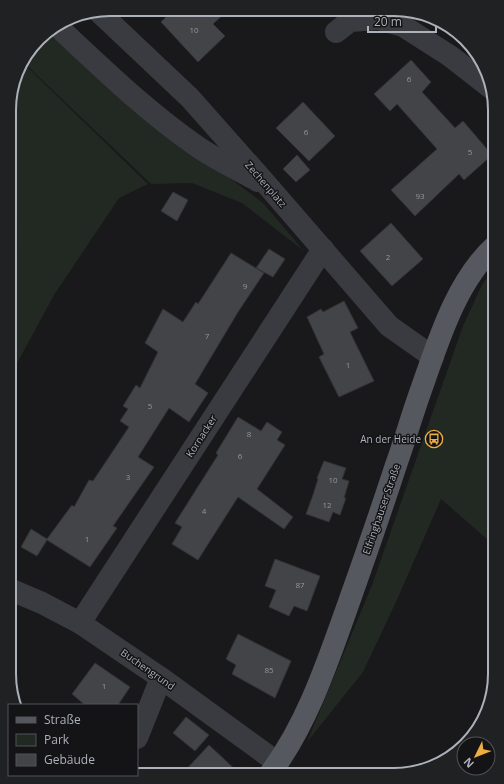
<svg xmlns="http://www.w3.org/2000/svg" width="504" height="784" viewBox="0 0 504 784" font-family="'Open Sans',sans-serif">
<style>
.green{fill:#212922}
.building{fill:#434448;stroke:#333337}
.lines{fill:none;stroke-linecap:round;stroke-linejoin:round}
.minor{stroke:#3a3b40;stroke-width:22}
.major{stroke:#56585f;stroke-width:22}
.labels{text-anchor:middle;stroke-width:3;stroke-linejoin:round;paint-order:stroke}
.number-label{font-size:8px;fill:#92969e}
.street-label{font-size:10px;fill:#acb1ba;stroke:#141416}
.poi-label{font-size:10px;fill:#acb1ba;stroke:#141416;text-anchor:end}
.rim{fill:none;stroke:#acb1ba;stroke-width:2}
</style>
<rect width="100%" height="100%" fill="#19191b"/>
<!-- green -->
<g class="green">
<path d="M50 30 212 165 263 203 304 251 242 203 192 183 151 184 22 61 44 34Z"/>
<path d="M22 62 148 184 119 198 54 295 9 378 10 97Z"/>
<path d="M495 266V546L441 499 396 602 363 672 307 742 372 585 463 326 482 285Z"/>
</g>
<!-- building -->
<g class="building">
<path d="M174 9 228 10 213 24 225 36 198 62 161 22Z"/>
<path d="M411 60 431 82 422 92 455 128 463 121 492 155 464 180 459 174 415 216 391 190 437 149 397 104 390 111 374 94Z"/>
<path d="M303 102 335 136 309 161 276 128Z"/>
<path d="M297 155 310 170 296 182 283 169Z"/>
<path d="M173 192 188 200 177 221 161 211Z"/>
<path d="M391 223 423 259 392 286 360 251Z"/>
<path d="M269 249 285 259 273 277 256 268Z"/>
<path d="M231 253 264 273 238 312 195 384 208 393 189 422 169 408 138 457 154 467 113 526 117 528 90 567 47 540 37 556 21 547 31 529 47 539 72 505 74 507 89 480 93 481 129 427 120 421 128 409 123 406 136 385 140 388 158 352 145 343 163 309 183 322 196 302 198 304Z"/>
<path d="M344 301 358 328 350 332 374 381 339 397 319 357 324 354 307 317 321 309 323 312Z"/>
<path d="M238 417 261 431 267 422 282 432 277 440 285 445 257 489 293 517 284 529 238 497 198 560 172 544 182 527 175 523 218 455 216 453Z"/>
<path d="M324 461 346 468 342 479 349 481 344 498H346L340 515 333 512 329 522 306 514 313 495 318 479 317 478Z"/>
<path d="M275 559 320 576 307 611 294 606 289 616 269 607 276 590 265 586Z"/>
<path d="M238 634 291 661 275 698 232 674 236 665 226 659Z"/>
<path d="M95 663 130 687 118 705H85L72 694Z"/>
<path d="M186 717 209 735 195 751 173 733Z"/>
<path d="M209 745 241 775 182 774Z"/>
</g>
<g class="lines">
<!-- minor -->
<g class="minor">
<path d="M98 11 190 98 268 186 389 326 433 357"/>
<path d="M57 26C102 68 147 112 198 147 217 160 238 170 258 181"/>
<path d="M336 32 350 21 378 19 403 26 450 56 491 88"/>
<path d="M9 589 42 603 80 623 161 678 278 763"/>
<path d="M80 623 323 249"/>
<path d="M137 738 161 678"/>
</g>
<!-- major -->
<path class="major" d="M269 775C307 725 328 661 349 602 365 557 381 511 396 465 405 440 412 415 421 390 438 342 456 281 495 246"/>
</g>
<!-- icons -->
<defs>
<symbol id="bus-ring" viewBox="-11 -11 22 22"><circle r="9.5" fill="#141416" stroke="#ecae40" stroke-width="1.5"/><path d="M-5-6H5V4H4V6H2V4H-2V6H-4V4H-5ZM-3.5-4V0h7V-4ZM-3.5 1.2v1.5H-2V1.2ZM2 1.2v1.5H3.5V1.2Z" fill="#ecae40"/></symbol>
</defs>
<g fill-rule="evenodd">
<use href="#bus-ring" x="424" y="429" width="20" height="20"/>
</g>
<g class="labels">
<!-- number labels -->
<g class="number-label">
<text x="194" y="33">10</text>
<text x="409" y="82">6</text>
<text x="306" y="135">6</text>
<text x="470" y="155">5</text>
<text x="420" y="199">93</text>
<text x="388" y="260">2</text>
<text x="245" y="289">9</text>
<text x="207" y="339">7</text>
<text x="348" y="368">1</text>
<text x="150" y="409">5</text>
<text x="249" y="437">8</text>
<text x="240" y="459">6</text>
<text x="128" y="480">3</text>
<text x="333" y="483">10</text>
<text x="327" y="508">12</text>
<text x="204" y="514">4</text>
<text x="87" y="542">1</text>
<text x="300" y="588">87</text>
<text x="269" y="673">85</text>
<text x="104" y="689">1</text>
</g>
<!-- street labels -->
<g class="street-label">
<text transform="translate(266 184) rotate(49)" y="4">Zechenplatz</text>
<text transform="translate(201 436) rotate(-57)" y="4">Kornacker</text>
<text transform="translate(381 509) rotate(-71)" y="4">Elfringhauser Straße</text>
<text transform="translate(148 669) rotate(35)" y="4">Buchengrund</text>
</g>
<!-- poi labels -->
<g class="poi-label">
<text x="421" y="443">An der Heide</text>
</g>
</g>
<!-- crop -->
<path d="M0 0H504V784H0ZM110 16H394A94 94 0 0 1 488 110V674A94 94 0 0 1 394 768H110A94 94 0 0 1 16 674V110A94 94 0 0 1 110 16Z" fill="#202123" fill-rule="evenodd"/>
<path class="rim" d="M110 16H394A94 94 0 0 1 488 110V674A94 94 0 0 1 394 768H110A94 94 0 0 1 16 674V110A94 94 0 0 1 110 16Z"/>
<!-- legend -->
<rect x="8" y="704" width="130" height="72" fill="#141416" stroke="#515358"/>
<rect x="16" y="717" width="20" height="6" fill="#56585f" stroke="#515358"/>
<text x="44" y="724" font-size="12" fill="#acb1ba">Straße</text>
<rect x="16" y="734" width="20" height="12" fill="#212922" stroke="#515358"/>
<text x="44" y="744" font-size="12" fill="#acb1ba">Park</text>
<rect x="16" y="754" width="20" height="12" fill="#434448" stroke="#515358"/>
<text x="44" y="764" font-size="12" fill="#acb1ba">Gebäude</text>
<!-- north arrow -->
<g transform="translate(476 756) rotate(227)"><circle r="19" fill="#141416" stroke="#515358"/>
<path d="M0-3L7 15L0 10L-7 15Z" fill="#ecae40"/>
<text y="-6" font-size="11" font-weight="bold" text-anchor="middle" fill="#acb1ba">N</text>
</g>
<!-- scale -->
<path d="M368 26v6h68v-6" fill="none" stroke="#acb1ba" stroke-width="2"/>
<text x="374" y="26" font-size="12" fill="#acb1ba" stroke="#141416" stroke-width="3" paint-order="stroke">20 m</text>
</svg>
